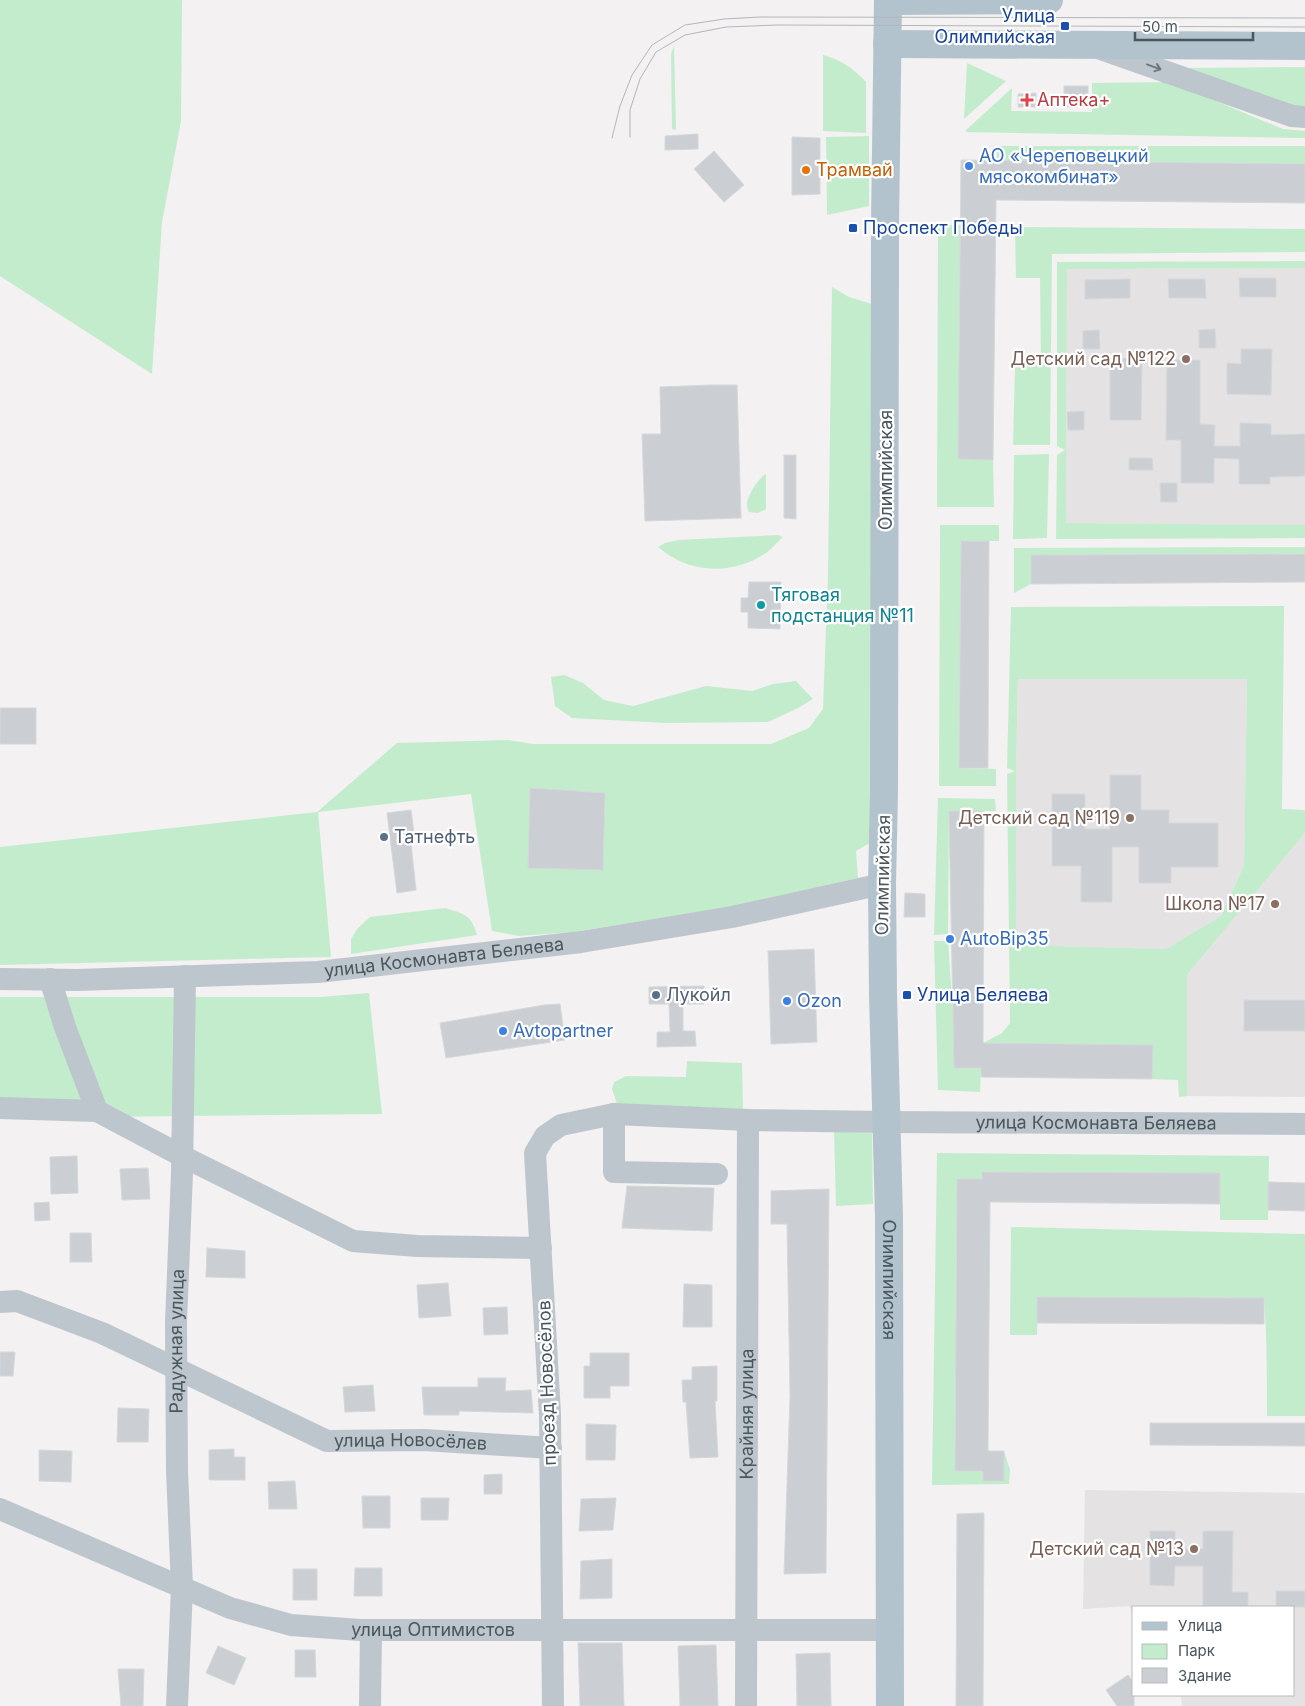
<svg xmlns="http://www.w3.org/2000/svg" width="1305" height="1706" viewBox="0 0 1305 1706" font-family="Inter,sans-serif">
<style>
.education{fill:#e4e2e2}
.green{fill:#c3eccd;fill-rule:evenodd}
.building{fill:#cbced2;stroke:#d5d8db}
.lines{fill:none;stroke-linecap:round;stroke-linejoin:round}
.minor{stroke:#bdc6cc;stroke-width:22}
.major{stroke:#b2c3cd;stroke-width:28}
.tram{stroke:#b3b7ba;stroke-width:1}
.oneway{stroke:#6c787e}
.transit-dot{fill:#1a4fb4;stroke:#fff;stroke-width:2}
.health-dot{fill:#e0444e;stroke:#fff;stroke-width:2}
.shop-dot{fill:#3f7fe0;stroke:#fff;stroke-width:2}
.food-dot{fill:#e8710a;stroke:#fff;stroke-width:2}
.education-dot{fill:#8d6e63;stroke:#fff;stroke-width:2}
.culture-dot{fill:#0f9aa8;stroke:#fff;stroke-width:2}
.service-dot{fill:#5c6f8a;stroke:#fff;stroke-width:2}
.labels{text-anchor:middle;stroke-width:4.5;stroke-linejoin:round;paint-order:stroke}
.transit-label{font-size:18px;fill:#164399;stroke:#fff;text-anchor:start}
.health-label{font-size:18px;fill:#be3a42;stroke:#fff;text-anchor:start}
.shop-label{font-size:18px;fill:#366cbe;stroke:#fff;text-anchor:start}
.food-label{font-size:18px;fill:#c56008;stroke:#fff;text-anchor:start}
.education-label{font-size:18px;fill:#785e54;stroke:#fff;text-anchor:end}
.street-label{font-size:18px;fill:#4a565d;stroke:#fff}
.culture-label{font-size:18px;fill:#0d838f;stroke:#fff;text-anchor:start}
.service-label{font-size:18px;fill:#4e5e75;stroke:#fff;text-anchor:start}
</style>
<rect width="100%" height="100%" fill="#f3f1f1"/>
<!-- education -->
<g class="education">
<path d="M1305 268V525L1066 523 1067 269Z"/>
<path d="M1018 679H1247L1244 865 1221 916 1166 949 1016 945V772Z"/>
<path d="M1305 833V1097L1187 1096V975Z"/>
<path d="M1085 1490 1305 1493V1706H1182L1181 1695H1294V1607H1134V1613L1129 1606 1083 1609Z"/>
</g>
<!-- green -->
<g class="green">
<path d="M0 0H182L181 121 162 222 152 374 0 276Z"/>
<path d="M674 46 676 130 672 129 671 54Z"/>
<path d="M823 55C841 60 854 69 866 82V133L823 131Z"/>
<path d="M967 63 1006 81 964 119Z"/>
<path d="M1305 67V113L1175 68Z"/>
<path d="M1170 82 1283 129 1305 131V138L966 132V130L1012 88 1011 111 1092 112V83Z"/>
<path d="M869 136V206L827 215 826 137Z"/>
<path d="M997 146H1305V164L997 160Z"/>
<path d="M938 225H961L958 459 993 460 994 507H937Z"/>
<path d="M1015 227 1305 229V252L1052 254 1050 445H1013L1015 367 1041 365 1040 278H1016Z"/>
<path d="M1305 261V268L1067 269 1066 523 1305 525V538L1056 539 1057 455 1065 450 1057 446V262Z"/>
<path d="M832 287 849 297 875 305 877 839 856 851 858 878 729 907 573 932 519 936 492 931 471 794 318 812 331 957 0 965V847L317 812 397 743 508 740 533 744H771L809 728 823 709 828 575Z"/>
<path d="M1049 454 1047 538 1013 539 1014 455Z"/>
<path d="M766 474V509L758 513 749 512C748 510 747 507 747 504 747 496 759 477 766 474Z"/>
<path d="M940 525H999V541H961L959 768 996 769V786H939Z"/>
<path d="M778 535 783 537C777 542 772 549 766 553 739 572 702 574 674 558 668 555 663 551 658 547L665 543 679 540Z"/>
<path d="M1305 547V554L1032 555 1031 584 1014 593V548Z"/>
<path d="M1284 606 1282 809 1305 810V833L1187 975V1096L1179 1097 1178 1080 1152 1079V1045L983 1043 1002 1033 1010 1023 1007 774 1015 771 1007 768 1011 607ZM1018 679H1247L1244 865 1221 916 1166 949 1016 945V772Z"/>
<path d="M564 675 583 683 604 700 633 706 706 686 752 691 773 684 796 681 813 699 798 708 768 722 666 723 572 718 555 706 551 677Z"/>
<path d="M938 798 995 799 996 811H949L948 934 934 935Z"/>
<path d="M445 908C464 914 471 914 477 935L351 954V939L358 928 370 917Z"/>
<path d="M934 941H948L955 1042 954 1068H981L980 1092 938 1090Z"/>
<path d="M369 993 382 1114 0 1118V997H320Z"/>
<path d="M687 1061 742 1063 743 1110 617 1104 612 1089 614 1082 626 1076 686 1077Z"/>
<path d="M834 1131 872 1133 873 1204 836 1206Z"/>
<path d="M937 1153 1269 1156 1268 1220H1220V1173L983 1172 982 1179H958L955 1471H983V1481H1004V1451L1010 1470 1009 1484 932 1485Z"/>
<path d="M1011 1227 1305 1234V1416H1267C1267 1377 1267 1337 1264 1298L1038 1297 1037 1335H1010Z"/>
</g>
<!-- building -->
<g class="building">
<rect x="1064" y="86" width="24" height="21"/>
<path d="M1036 93V107H1018V94Z"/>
<path d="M698 134V149L665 150V136Z"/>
<path d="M792 137 820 138V194L792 195Z"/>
<path d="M714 151 744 185 724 202 694 169Z"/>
<path d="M961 160 1305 164V203L996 200 993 460 958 459Z"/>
<path d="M1239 278H1276V297H1240Z"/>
<path d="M1130 279V298L1085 299V280Z"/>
<path d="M1168 279H1205L1206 298H1169Z"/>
<path d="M1215 329 1216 348H1199V330Z"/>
<path d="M1099 330 1100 349H1083V331Z"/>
<path d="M1241 349H1272L1271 395 1227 394V363L1241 364Z"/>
<path d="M1110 358 1142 359 1141 420H1110Z"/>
<path d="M1167 360H1200V424L1215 425 1214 446H1240V423L1271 424V435L1305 434V476L1270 477V484H1239V459L1214 458V483H1181V440H1166Z"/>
<path d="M711 385H737L741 518 645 521 642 434H661L660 387Z"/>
<path d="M1084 411V430H1068L1067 412Z"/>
<path d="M784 455H796V519L784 518Z"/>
<path d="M1129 458H1152L1153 470H1129Z"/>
<path d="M1160 483H1177V502H1161Z"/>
<path d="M961 541H989L988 768H959Z"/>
<path d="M1305 554V582L1031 584V555Z"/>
<path d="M749 582H781L780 629 748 628V612H741V598H748Z"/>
<rect x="0" y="708" width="36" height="36"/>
<path d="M1110 775H1141V810H1169V823H1218V867H1171V883H1139V847H1112V902H1081V866H1052V794H1085V829H1110Z"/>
<path d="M530 788 605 793 603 870 528 868Z"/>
<path d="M411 810 414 833 410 834 416 890 397 893 387 813Z"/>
<path d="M949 811H984L983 1043 1153 1045 1152 1079 981 1077V1068H954Z"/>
<path d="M905 893 925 894V917H904Z"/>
<path d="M814 949 817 1042 771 1044 768 951Z"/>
<path d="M704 986V1004H683V1031H695L696 1046 657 1047V1032H670L669 1004H649V987Z"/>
<rect x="1244" y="1000" width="61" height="31"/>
<path d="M560 1004 565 1040 446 1058 440 1023 544 1005Z"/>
<path d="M77 1156 78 1193 51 1194 50 1157Z"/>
<path d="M148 1168 150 1199 122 1200 120 1169Z"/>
<path d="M982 1172 1220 1173V1204L990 1202 988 1451H1004V1481H983V1471H955L957 1179H982Z"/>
<path d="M1268 1182 1305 1183V1211L1268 1210Z"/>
<path d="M627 1186 714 1188 712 1231 622 1228Z"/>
<path d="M829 1189 826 1573 784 1574 790 1396 787 1224H771V1191Z"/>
<path d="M49 1202 50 1220 35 1221 34 1203Z"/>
<path d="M70 1233H91L92 1262H70Z"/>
<path d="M207 1248 245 1251V1278L206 1277Z"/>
<path d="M448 1283 451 1316 419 1318 417 1285Z"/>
<path d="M684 1284 712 1285V1327H683Z"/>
<path d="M1037 1297 1264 1298V1324L1037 1323Z"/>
<path d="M507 1307 508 1334 484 1335 483 1308Z"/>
<path d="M0 1352H15L13 1376H0Z"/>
<path d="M590 1353H629V1386H610V1398H584V1366H590Z"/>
<path d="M717 1366V1401H715L718 1457 690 1458 686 1402H683L682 1380H692V1367Z"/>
<path d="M478 1378H506L505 1391 531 1390 533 1413 459 1411V1415H424L422 1387H478Z"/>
<path d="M373 1385 375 1411 345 1412 343 1387Z"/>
<path d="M118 1408 149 1409 148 1442H117Z"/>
<path d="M1150 1423H1305V1446L1150 1445Z"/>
<path d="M586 1424 616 1425 615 1460H586Z"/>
<path d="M234 1449V1457H245V1480H209V1450Z"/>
<path d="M39 1450 72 1451 71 1482 39 1481Z"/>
<path d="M502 1474V1494H484V1475Z"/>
<path d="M295 1481 297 1509H269L268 1482Z"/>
<path d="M362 1496H390V1528H363Z"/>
<path d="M421 1498H449L448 1520H421Z"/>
<path d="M616 1498 613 1530 579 1531 581 1499Z"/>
<path d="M984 1513 983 1706H956L957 1514Z"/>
<path d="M1150 1531H1175V1549H1203V1531H1233L1232 1592H1248V1607H1203V1566H1175L1174 1586 1150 1585Z"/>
<path d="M612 1559V1598L580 1599 581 1561Z"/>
<path d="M355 1568H382V1596H354Z"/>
<rect x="293" y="1569" width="24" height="31"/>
<rect x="1276" y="1591" width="29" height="16"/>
<path d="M578 1643H622L624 1706H580Z"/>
<path d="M716 1645 718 1706H680L678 1646Z"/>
<path d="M218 1646 246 1658 234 1685 206 1673Z"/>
<path d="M295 1650H315L316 1677H295Z"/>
<path d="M830 1653 831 1706H797L796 1654Z"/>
<path d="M118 1669H144L143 1706H121Z"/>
<path d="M1128 1675 1134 1683V1706H1117L1106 1690Z"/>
</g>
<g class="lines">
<!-- minor -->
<g class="minor">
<path d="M1101 49 1292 116 1305 117"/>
<path id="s1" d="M0 979 77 980 318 972 581 942 732 917 882 884"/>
<path d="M50 979 65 1027 97 1111"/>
<path d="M0 1108 97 1111 182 1156 353 1241 417 1246 541 1248"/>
<path d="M614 1114V1172L717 1174"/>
<path id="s2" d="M0 1302 17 1301 102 1333 327 1441 424 1440 551 1448"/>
<path id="s3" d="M0 1509 230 1608 291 1625 360 1630H889"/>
<path id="s4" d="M177 1706 182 1587 177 1471 176 1323 182 1173 185 976"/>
<path d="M370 1706 371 1630"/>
<path id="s5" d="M553 1706 550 1414 535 1153 545 1136 561 1125 614 1114 748 1120 886 1122 1305 1124"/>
<path id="s6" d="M746 1706 748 1120"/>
</g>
<!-- major -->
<g class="major">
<path id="s7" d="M888 0 885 226 884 792 882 884 883 995 889 1217 890 1706"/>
<path d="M888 1 1049 0"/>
<path d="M887 44 1305 46"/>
</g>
<!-- tram -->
<g class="tram">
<path d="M630 137V110L640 79 656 52 685 35 726 27 777 25 1305 27"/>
<path d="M612 138 620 106 632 75 652 45 685 25 724 19 760 17 1305 18"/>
</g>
</g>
<!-- one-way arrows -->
<defs><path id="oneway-shaft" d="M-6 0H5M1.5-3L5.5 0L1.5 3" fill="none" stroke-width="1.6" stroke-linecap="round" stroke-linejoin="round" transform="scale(1.25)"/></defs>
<use class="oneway" href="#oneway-shaft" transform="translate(1154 67) rotate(20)"/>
<!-- markers -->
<g class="transit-dot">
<rect x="1060" y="21" width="10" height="10" rx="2.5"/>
<rect x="848" y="223" width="10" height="10" rx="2.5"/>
<rect x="902" y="990" width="10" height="10" rx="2.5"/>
</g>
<path class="health-dot" d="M1024.5 92.5h5v5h5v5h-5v5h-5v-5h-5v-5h5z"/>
<g class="shop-dot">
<circle cx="969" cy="166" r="5"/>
<circle cx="950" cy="939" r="5"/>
<circle cx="787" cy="1001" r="5"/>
<circle cx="503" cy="1031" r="5"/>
</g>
<circle class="food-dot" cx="806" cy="170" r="5"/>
<g class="education-dot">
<circle cx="1186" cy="359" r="5"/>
<circle cx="1130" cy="818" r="5"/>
<circle cx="1275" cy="904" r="5"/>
<circle cx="1194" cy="1549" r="5"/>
</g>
<circle class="culture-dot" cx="761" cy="605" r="5"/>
<g class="service-dot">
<circle cx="384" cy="837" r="5"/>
<circle cx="656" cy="995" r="5"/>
</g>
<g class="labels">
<!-- transit labels -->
<g class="transit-label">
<text x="1055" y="22" text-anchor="end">Улица<tspan x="1055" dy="21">Олимпийская</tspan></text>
<text x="863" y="234">Проспект Победы</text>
<text x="917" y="1001">Улица Беляева</text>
</g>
<!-- health labels -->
<g class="health-label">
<text x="1037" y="106">Аптека+</text>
</g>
<!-- shop labels -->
<g class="shop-label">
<text x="979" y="162">АО «Череповецкий<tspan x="979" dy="21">мясокомбинат»</tspan></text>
<text x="960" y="945">AutoBip35</text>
<text x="797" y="1007">Ozon</text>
<text x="513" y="1037">Avtopartner</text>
</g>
<!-- food labels -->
<g class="food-label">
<text x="816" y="176">Трамвай</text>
</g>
<!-- education labels -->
<g class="education-label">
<text x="1176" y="365">Детский сад №122</text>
<text x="1120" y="824">Детский сад №119</text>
<text x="1265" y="910">Школа №17</text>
<text x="1184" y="1555">Детский сад №13</text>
</g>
<!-- street labels -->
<g class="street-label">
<text transform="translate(886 470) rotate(-90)" y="6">Олимпийская</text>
<text transform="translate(883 875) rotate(-89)" y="6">Олимпийская</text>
<text dy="6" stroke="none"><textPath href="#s1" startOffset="445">улица Космонавта Беляева</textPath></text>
<text dy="6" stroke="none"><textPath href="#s5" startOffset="1129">улица Космонавта Беляева</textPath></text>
<text dy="6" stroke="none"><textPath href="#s7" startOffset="1280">Олимпийская</textPath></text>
<text dy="6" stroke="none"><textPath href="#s4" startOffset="365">Радужная улица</textPath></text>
<text transform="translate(547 1383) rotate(-92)" y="6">проезд Новосёлов</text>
<text dy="6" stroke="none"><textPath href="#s6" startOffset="292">Крайняя улица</textPath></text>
<text dy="6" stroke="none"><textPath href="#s2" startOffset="441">улица Новосёлев</textPath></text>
<text dy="6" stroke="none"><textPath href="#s3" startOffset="456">улица Оптимистов</textPath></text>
</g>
<!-- culture labels -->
<g class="culture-label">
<text x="771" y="601">Тяговая<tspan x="771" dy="21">подстанция №11</tspan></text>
</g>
<!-- service labels -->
<g class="service-label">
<text x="394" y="843">Татнефть</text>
<text x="666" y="1001">Лукойл</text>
</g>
</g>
<!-- legend -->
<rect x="1132" y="1606" width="162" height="90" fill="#ffffff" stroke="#b7bbbe"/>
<rect x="1142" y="1622" width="25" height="8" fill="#b2c3cd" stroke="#b7bbbe"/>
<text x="1178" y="1631" font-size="15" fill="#4a565d">Улица</text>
<rect x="1142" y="1644" width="25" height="15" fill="#c3eccd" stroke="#b7bbbe"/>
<text x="1178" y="1656" font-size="15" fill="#4a565d">Парк</text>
<rect x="1142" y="1668" width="25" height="15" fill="#cbced2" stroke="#b7bbbe"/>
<text x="1178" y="1681" font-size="15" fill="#4a565d">Здание</text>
<!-- scale -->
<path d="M1135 32v8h118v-8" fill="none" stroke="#4a565d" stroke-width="2.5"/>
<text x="1142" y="32" font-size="15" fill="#4a565d" stroke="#ffffff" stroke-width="4" paint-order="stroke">50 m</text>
</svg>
